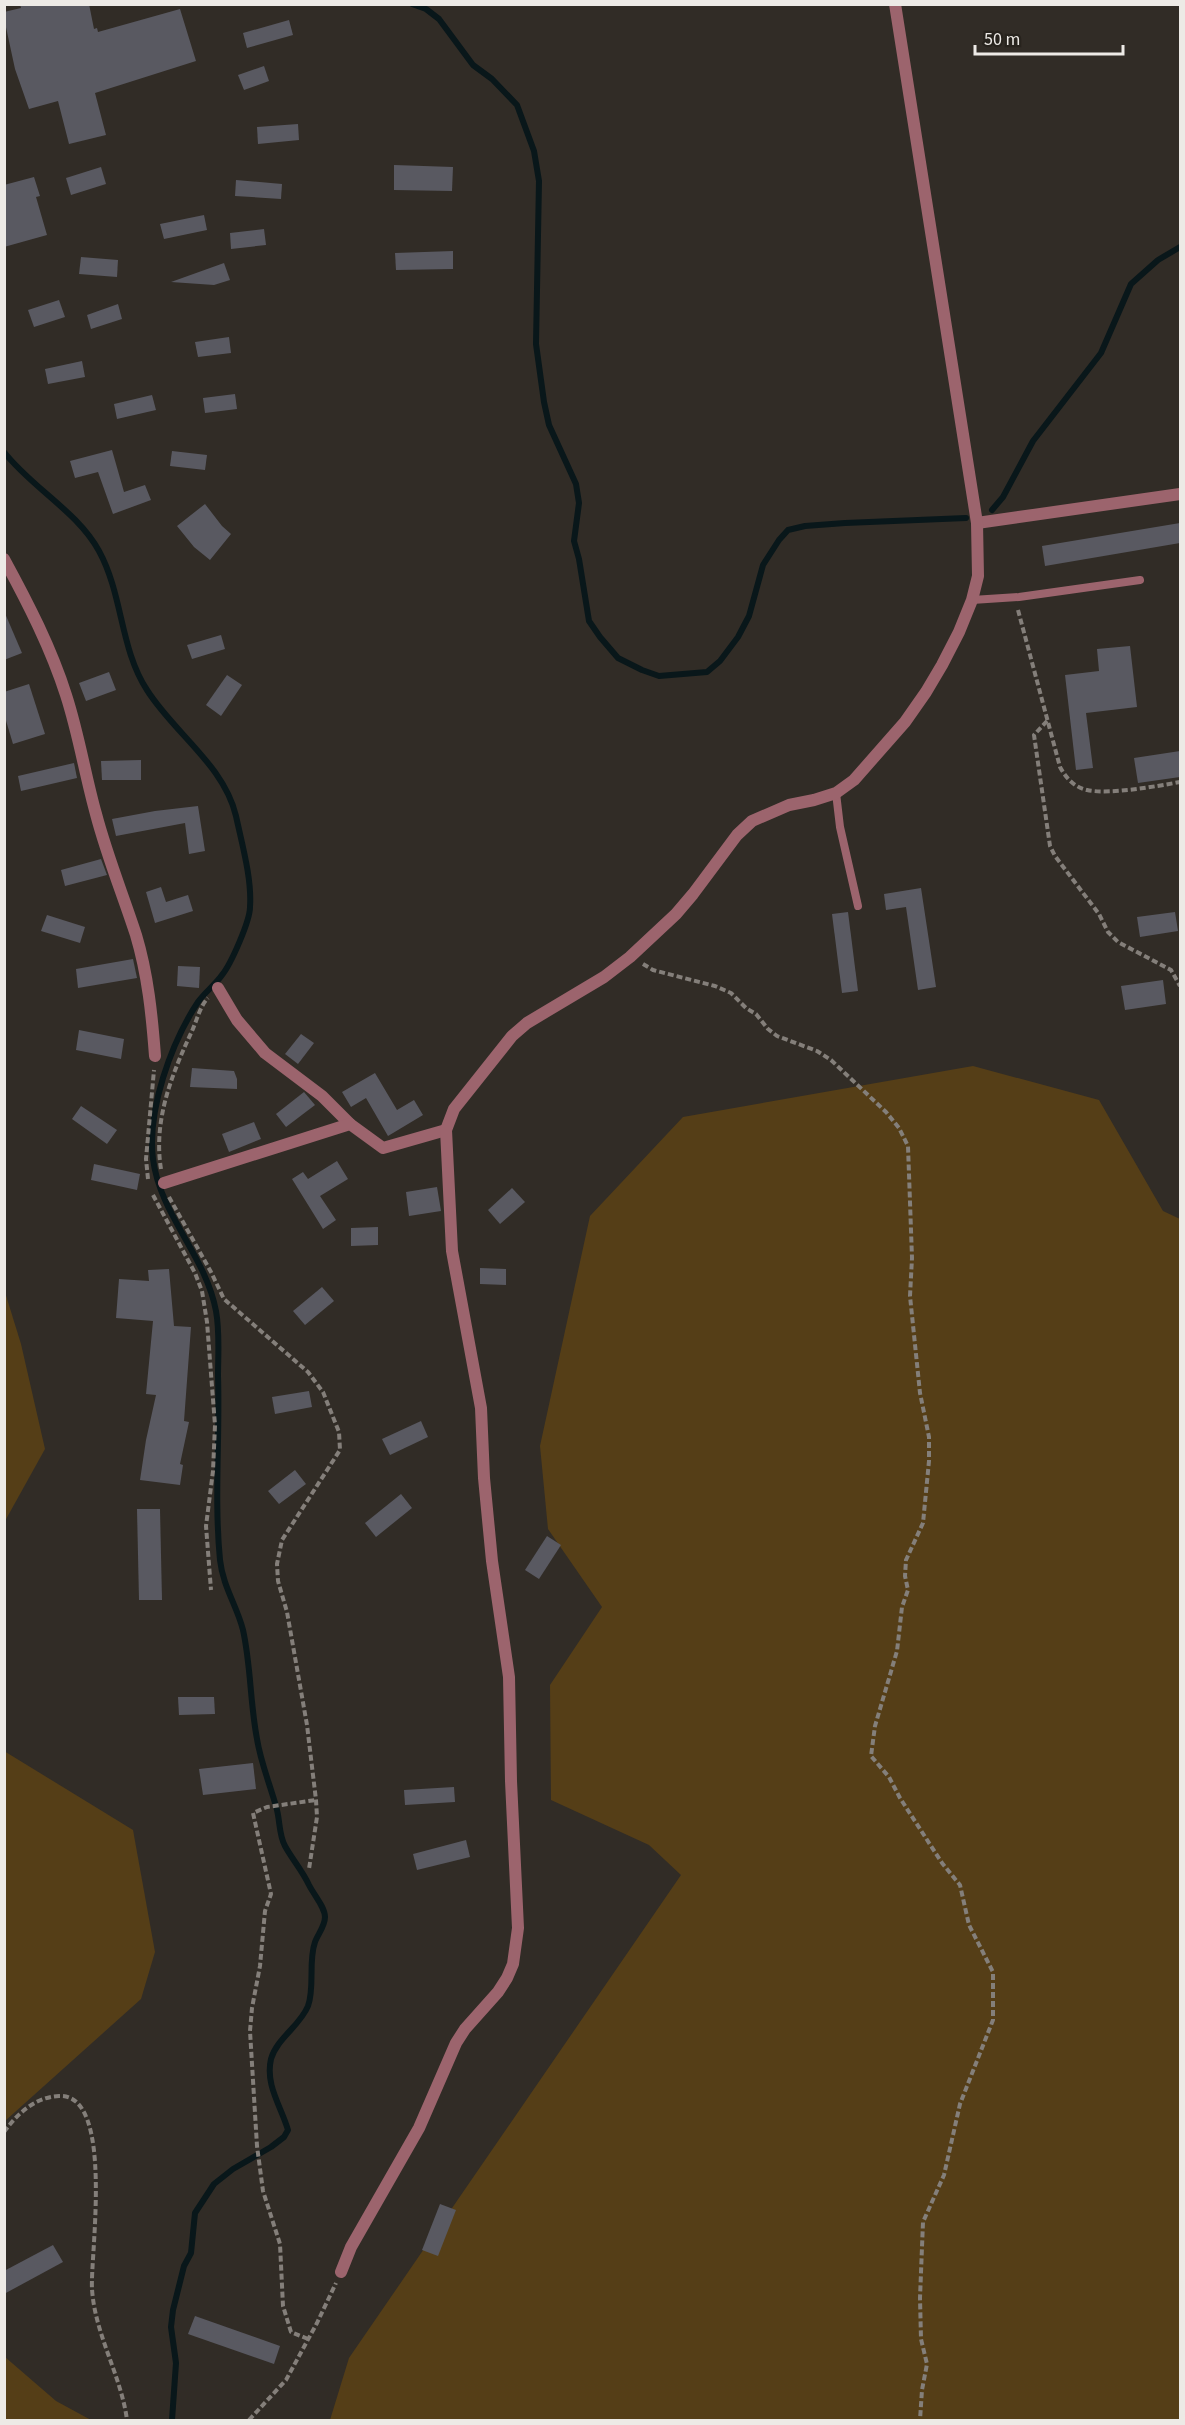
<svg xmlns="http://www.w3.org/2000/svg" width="1185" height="2425" viewBox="0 0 1185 2425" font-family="'Source Sans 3',sans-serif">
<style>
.green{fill:#553e17}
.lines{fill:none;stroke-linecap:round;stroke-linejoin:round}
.stream{stroke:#09171a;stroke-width:6}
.building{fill:#595961}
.path{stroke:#847f7a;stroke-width:4;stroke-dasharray:6 3;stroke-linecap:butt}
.lane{stroke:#9c646d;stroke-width:8}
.street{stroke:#9c646d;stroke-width:12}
</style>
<rect width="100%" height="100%" fill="#312c26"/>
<!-- green -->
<g class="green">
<path d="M973 1066 1099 1100 1163 1211 1180 1219V2420H330L349 2358 681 1875 649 1845 551 1800 550 1685 602 1607 548 1529 540 1446 590 1216 683 1117Z"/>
<path d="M4 1289 21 1344 45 1449 5 1521Z"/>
<path d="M4 1751 133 1830 155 1952 141 1999 5 2121Z"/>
<path d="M5 2357 56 2401 91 2420H5Z"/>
</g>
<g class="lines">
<!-- stream -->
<g class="stream">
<path d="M412 4 426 9 439 19 473 65 492 79 517 105 534 151 539 181 536 344 544 402 549 425 576 484 579 503 574 541 579 559 589 621 600 637 618 658 642 670 659 676 707 672 720 661 738 637 749 616 763 565 779 540 788 530 805 526 845 523 966 518"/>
<path d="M4 452C32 488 77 511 99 551 123 595 120 649 147 690 174 733 224 765 236 816 242 844 252 879 250 907 250 921 231 964 222 975 215 985 205 992 198 1002 171 1043 147 1110 153 1159 160 1215 206 1256 216 1311 220 1333 218 1354 218 1376 220 1437 214 1499 220 1560 223 1587 237 1606 243 1630 251 1666 250 1703 257 1739 261 1764 271 1787 277 1810 280 1822 279 1835 285 1846 292 1859 302 1870 309 1885 314 1895 325 1907 325 1917 325 1926 318 1934 315 1942 308 1962 315 1987 308 2006 300 2026 277 2038 271 2059 265 2085 281 2106 288 2130L284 2137 271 2147 233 2169 214 2184 195 2213 191 2253 184 2266 173 2310 171 2327 176 2363 172 2420"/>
<path d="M992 510 1003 497 1033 441 1101 353 1131 284 1158 260 1180 247"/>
</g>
</g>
<!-- building -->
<g class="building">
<path d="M20 4H89L94 29 97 28 98 32 180 9 196 61 95 93 106 135 69 144 58 101 29 109 15 69 4 18V12L21 8Z"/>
<path d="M289 20 293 35 247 48 243 33Z"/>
<path d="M264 66 269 81 244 90 238 75Z"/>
<path d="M298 124 299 140 258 144 257 127Z"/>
<path d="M394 165 453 167 452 191 394 190Z"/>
<path d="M101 167 106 184 71 195 66 178Z"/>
<path d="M34 177 40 196 36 197 47 235 4 247V185Z"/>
<path d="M236 180 282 184 281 199 235 196Z"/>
<path d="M204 215 207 230 164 239 160 224Z"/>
<path d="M264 229 266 245 231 249 230 233Z"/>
<path d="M453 251V269L396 270 395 253Z"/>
<path d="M81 257 118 260 117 277 79 274Z"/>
<path d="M224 263 230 280 214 285 171 282Z"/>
<path d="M59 300 65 317 34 327 28 310Z"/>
<path d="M118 304 122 319 91 329 87 315Z"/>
<path d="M229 337 231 353 198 357 195 342Z"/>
<path d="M82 361 85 377 48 384 45 369Z"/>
<path d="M235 394 237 409 205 413 203 398Z"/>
<path d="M152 395 156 410 117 419 114 404Z"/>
<path d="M112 450 124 492 145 485 151 500 113 514 98 472 75 478 70 461Z"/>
<path d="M172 451 207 455 205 470 170 466Z"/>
<path d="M205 504 222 526 231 534 210 560 194 547 177 526Z"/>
<path d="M1180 523V543L1045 566 1042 546Z"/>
<path d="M4 611 22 653 4 660Z"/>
<path d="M221 635 225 649 192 659 187 645Z"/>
<path d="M1130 646 1137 707 1086 713 1093 768 1076 770 1065 675 1099 671 1097 649Z"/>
<path d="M109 672 116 690 86 701 79 683Z"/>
<path d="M227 675 242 685 221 716 206 705Z"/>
<path d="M29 684 45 734 13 744 4 714V692Z"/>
<path d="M1180 751V777L1138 783 1134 758Z"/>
<path d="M141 760V780H102L101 761Z"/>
<path d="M74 763 77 778 21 791 18 776Z"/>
<path d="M198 806 205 851 189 854 185 823 116 836 112 819 155 811Z"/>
<path d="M101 859 107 875 65 886 61 870Z"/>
<path d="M161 887 166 902 188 895 193 911 155 923 146 892Z"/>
<path d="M921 888 936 987 918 990 906 907 886 910 884 894Z"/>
<path d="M848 912 858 991 842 993 832 914Z"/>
<path d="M1175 912 1178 931 1140 937 1137 917Z"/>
<path d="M47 915 85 927 80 943 41 931Z"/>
<path d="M133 959 137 978 78 988 76 969Z"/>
<path d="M178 966 200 967 199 988 177 986Z"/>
<path d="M1163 980 1166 1004 1125 1010 1121 986Z"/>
<path d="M79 1030 124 1039 121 1059 76 1050Z"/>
<path d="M301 1034 314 1043 298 1064 285 1054Z"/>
<path d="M192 1068 234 1071 237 1079V1089L190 1087Z"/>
<path d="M375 1073 397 1110 414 1100 423 1115 388 1136 366 1098 351 1107 342 1092Z"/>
<path d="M304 1092 315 1105 286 1127 276 1114Z"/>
<path d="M81 1106 117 1130 107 1144 72 1119Z"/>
<path d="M254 1122 261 1139 229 1152 222 1134Z"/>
<path d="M337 1161 348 1179 320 1196 336 1220 323 1229 292 1179 303 1172 308 1179Z"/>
<path d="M94 1164 140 1174 137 1190 91 1180Z"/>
<path d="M437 1187 441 1211 409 1216 406 1192Z"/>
<path d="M512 1188 525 1202 500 1224 488 1210Z"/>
<path d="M378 1227V1245L351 1246V1228Z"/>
<path d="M480 1268 506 1269V1285L480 1284Z"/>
<path d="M169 1269 174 1326 191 1327 184 1421 189 1422 180 1464 183 1465 180 1485 140 1480 146 1440 156 1395 146 1394 153 1321 116 1318 119 1279 149 1281 148 1270Z"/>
<path d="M322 1287 334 1301 305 1325 293 1311Z"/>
<path d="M309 1391 312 1407 275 1414 272 1397Z"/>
<path d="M421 1421 428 1437 390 1455 382 1439Z"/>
<path d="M295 1470 306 1484 279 1504 268 1491Z"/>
<path d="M401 1494 412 1508 376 1537 365 1523Z"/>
<path d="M137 1509H160L162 1600H139Z"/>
<path d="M547 1536 561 1545 539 1579 525 1570Z"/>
<path d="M178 1697H214L215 1714 179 1715Z"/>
<path d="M253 1763 256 1789 203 1795 199 1769Z"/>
<path d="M454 1787 455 1802 405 1805 404 1790Z"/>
<path d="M466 1840 470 1857 417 1870 413 1854Z"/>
<path d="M440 2204 456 2210 438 2256 422 2250Z"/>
<path d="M53 2245 63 2262 4 2294V2271Z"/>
<path d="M195 2316 280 2346 274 2364 188 2334Z"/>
</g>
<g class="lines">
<!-- path -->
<g class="path">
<path d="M1018 610 1060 767C1066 778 1074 787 1087 790 1109 795 1158 786 1180 782"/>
<path d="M1047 721 1034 735 1050 846 1055 856 1099 914 1108 932 1118 942 1171 970 1180 986"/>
<path d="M643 964 653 970 715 986 731 993 746 1008 756 1014 768 1029 777 1036 817 1051 831 1060 886 1112 899 1128 908 1146 912 1258 910 1296 920 1393 929 1437V1461L923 1523 906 1560 905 1576 908 1590 902 1607 897 1651 875 1726 871 1756 889 1777 900 1798 942 1863 960 1885 969 1925 993 1972V2020L960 2104 944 2175 923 2222 920 2298 921 2339 927 2364 922 2390 920 2420"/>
<path d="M161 1169C153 1120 172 1074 192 1031 197 1020 200 1006 208 998"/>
<path d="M148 1179 146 1159 154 1070"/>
<path d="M153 1195 195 1273 202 1291 207 1322 215 1425 213 1471 206 1526 211 1590"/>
<path d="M169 1197 211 1272 224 1299 308 1372 323 1392 339 1432 340 1450 282 1540 277 1564 278 1581 287 1612 307 1725 316 1800 317 1817 309 1869"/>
<path d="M4 2132C17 2114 35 2097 59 2096 115 2093 90 2256 92 2289 95 2335 121 2375 127 2420"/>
<path d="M308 2339 291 2332 283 2306 280 2244 263 2191 257 2146 250 2031 252 2008 260 1966 265 1911 271 1894 253 1813 267 1807 316 1800"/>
<path d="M249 2420 286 2380 317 2323 336 2283"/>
</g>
<!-- lane -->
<g class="lane">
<path d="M972 600 1019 597 1140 580"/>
<path d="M836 793 840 827 858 906"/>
</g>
<!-- street -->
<g class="street">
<path d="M977 523 1180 494"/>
<path d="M4 559C28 603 51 648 66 695 79 735 85 775 96 814 107 856 123 895 136 935 148 975 152 1016 155 1056"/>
<path d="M218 988 237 1020 265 1053 322 1096 350 1124"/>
<path d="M164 1183 350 1124 383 1148 446 1130"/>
<path d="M341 2272 351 2247 419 2128 456 2043 465 2029 498 1992 507 1978 513 1964 518 1928 511 1781 509 1677 492 1561 484 1478 481 1408 452 1251 446 1130 454 1109 512 1036 527 1023 604 977 630 957 676 914 693 894 737 835 752 821 789 805 814 800 836 793 854 780 905 722 926 692 942 665 959 632 972 600 978 576 977 523 895 4"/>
</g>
</g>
<!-- border -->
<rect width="1185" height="2425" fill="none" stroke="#edeae6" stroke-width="12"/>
<!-- scale -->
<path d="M975 45v9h148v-9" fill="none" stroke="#edeae6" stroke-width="3"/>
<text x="984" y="45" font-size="18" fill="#edeae6" stroke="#27231d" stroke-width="4.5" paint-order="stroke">50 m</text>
</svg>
